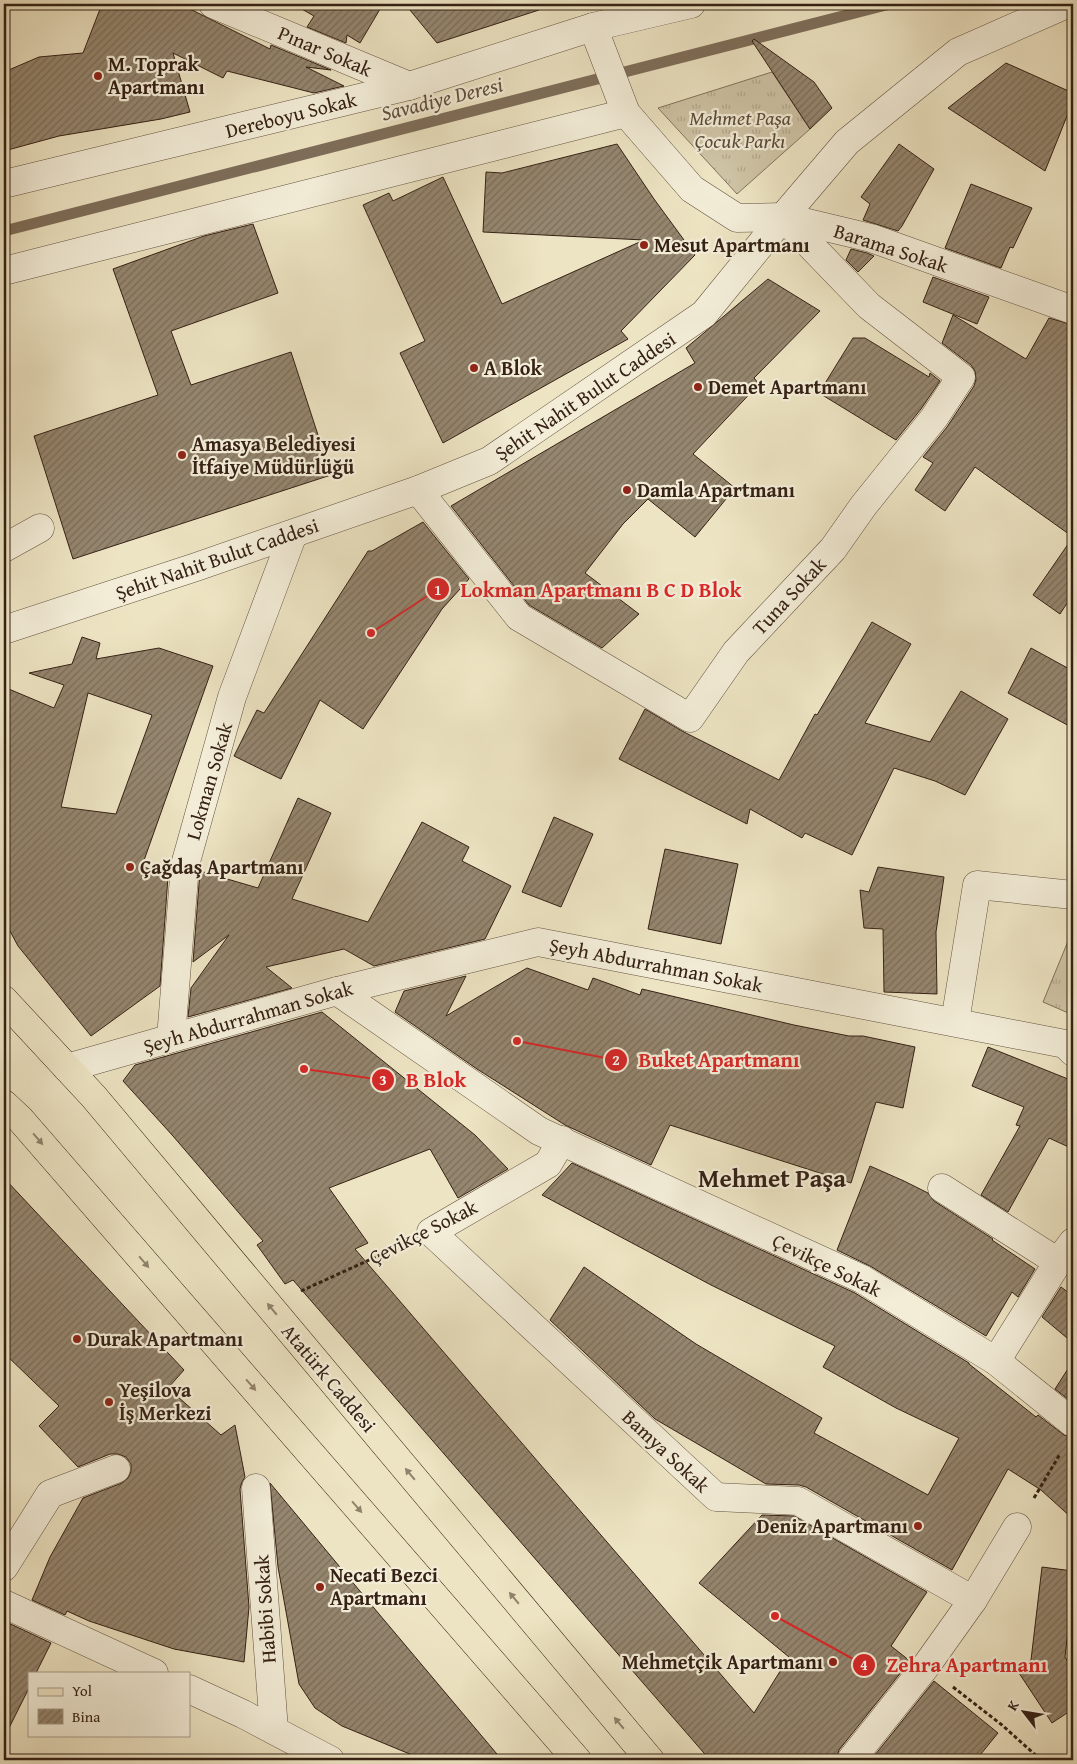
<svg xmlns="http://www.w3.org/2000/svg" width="1077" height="1764" viewBox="0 0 1077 1764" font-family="'Gentium Book Plus',serif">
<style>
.grass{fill:url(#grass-tufts);stroke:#82725d}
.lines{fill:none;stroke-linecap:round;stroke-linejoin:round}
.stream{stroke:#7e6e5a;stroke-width:11}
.building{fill:url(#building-hatch);stroke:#352115;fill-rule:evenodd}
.minor-casing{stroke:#635240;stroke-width:29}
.major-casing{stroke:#352115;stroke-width:29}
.path{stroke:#352115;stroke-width:3;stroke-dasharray:4 2.5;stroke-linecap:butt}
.minor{stroke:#f3edd8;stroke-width:28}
.major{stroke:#ede4c3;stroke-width:28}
.oneway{fill:#91826c}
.poi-dot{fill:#8f2418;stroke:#f3edd8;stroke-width:2}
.labels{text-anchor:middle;stroke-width:4.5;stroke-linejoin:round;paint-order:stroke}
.street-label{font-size:20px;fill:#352115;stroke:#f3edd8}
.poi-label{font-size:20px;font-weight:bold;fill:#352115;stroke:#f3edd8;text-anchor:start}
.park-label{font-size:20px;font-style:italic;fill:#5b4a39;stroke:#f3edd8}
.water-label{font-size:21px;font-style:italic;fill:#5f4e3d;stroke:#f3edd8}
.district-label{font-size:25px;font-weight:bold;fill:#352115;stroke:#f3edd8}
.leader{fill:none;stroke:#d62828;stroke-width:2}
.callout-dot{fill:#d62828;stroke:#f3edd8;stroke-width:2}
.mark-label{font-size:15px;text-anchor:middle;font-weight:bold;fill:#fff}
.callout-label{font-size:21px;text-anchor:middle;font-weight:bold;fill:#d62828;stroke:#f3edd8;stroke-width:4.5;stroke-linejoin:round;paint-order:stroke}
</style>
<defs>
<pattern id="grass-tufts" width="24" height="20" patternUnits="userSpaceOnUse" patternTransform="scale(1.25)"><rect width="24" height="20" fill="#cec3a5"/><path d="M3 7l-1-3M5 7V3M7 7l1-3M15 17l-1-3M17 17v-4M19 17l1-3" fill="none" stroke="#b2a78d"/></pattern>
<pattern id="building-hatch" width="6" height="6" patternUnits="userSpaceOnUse" patternTransform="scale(1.25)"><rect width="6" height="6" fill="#95866f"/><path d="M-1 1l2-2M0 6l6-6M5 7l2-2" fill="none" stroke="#7a6d5a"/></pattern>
</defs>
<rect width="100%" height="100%" fill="#ede4c3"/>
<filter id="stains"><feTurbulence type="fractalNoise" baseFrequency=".004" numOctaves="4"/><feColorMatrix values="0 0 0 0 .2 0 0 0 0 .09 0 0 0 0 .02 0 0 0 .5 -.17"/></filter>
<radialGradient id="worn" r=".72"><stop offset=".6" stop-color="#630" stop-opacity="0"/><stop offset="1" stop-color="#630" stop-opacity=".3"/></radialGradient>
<!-- grass -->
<g class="grass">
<path d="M772 72 810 129 737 194 658 108Z"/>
<path d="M1073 929V1015L1043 1002Z"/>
</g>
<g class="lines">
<!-- stream -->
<path class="stream" d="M4 231 890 4"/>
</g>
<!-- building -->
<g class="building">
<path d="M102 4H180L270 49 271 45 331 70 306 67 344 86 314 93 227 71 223 78 173 53 190 112 161 119 59 136 4 151V72L39 57 83 53Z"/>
<path d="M293 4H383L360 43 347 35 346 43 307 27 314 16Z"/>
<path d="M405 4H538L539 10 437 43Z"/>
<path d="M754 39 814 82 832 108 810 129 752 41Z"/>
<path d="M1006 63 1073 93V101L1045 171 948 108Z"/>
<path d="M617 144 654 199 695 255 621 331 628 339 443 443 400 353 425 341 363 205 389 193 393 201 443 177 502 304 644 240 483 232 486 172 502 173Z"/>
<path d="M899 144 934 169 902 226 898 231 863 220 870 204 861 197Z"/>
<path d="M971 184 1032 208 1013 248 1010 247 1001 268 945 248Z"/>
<path d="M253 224 278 293 171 331 191 385 291 352 331 475 73 559 34 436 158 395 113 269 204 236Z"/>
<path d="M851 249 867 253 874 256 858 272 846 260Z"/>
<path d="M933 277 989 297 977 324 923 302Z"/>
<path d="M768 279 820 311 754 378 759 384 693 454 735 488 695 537 648 499 623 524 585 573 639 614 602 648 529 605 451 506 695 363 686 348Z"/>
<path d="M953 315 1026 359 1049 318 1073 325V594L1060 614 1033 595 1073 537 975 467 945 511 915 490 933 463 923 457 947 427 974 386 976 379 975 371 971 365 942 343Z"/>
<path d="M853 338H865L929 377 930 373 940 381 921 409 896 440 819 393Z"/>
<path d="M423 522 469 579 442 609 363 729 320 700 281 779 234 756 257 710 264 713 368 551H372Z"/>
<path d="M872 622 911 644 865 723 930 742 961 691 1008 719 965 795 935 781 894 768 852 855 805 833 802 838 750 809 747 824 619 759 645 709 682 731 779 780 815 714 817 715Z"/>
<path d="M82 637 100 643 96 659 159 648 213 666 142 866 168 877 160 986 91 1036 18 946 4 920V687L54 708 64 685 29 673 72 664ZM88 693 152 715 116 814 61 807Z"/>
<path d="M1031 648 1073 671V728L1008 693Z"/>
<path d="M298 798 331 813 292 899 368 922 422 822 469 847 462 861 511 886 485 939 374 966 344 949 266 967 292 988 188 1017 191 988 229 935 193 962 200 871 258 888Z"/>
<path d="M554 817 593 834 561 907 522 892Z"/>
<path d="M665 849 738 864 721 944 648 929Z"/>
<path d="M878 867 944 877 936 932 937 994 884 992 883 929 864 928 860 890 869 892Z"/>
<path d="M527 968 588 990 593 978 640 995 642 989 794 1025 849 1036H863L915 1047 903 1108 876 1102 851 1183 670 1125 651 1165 565 1125 477 1069 395 1012 404 991 466 976 446 1016Z"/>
<path d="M322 1012 475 1135 508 1169 458 1198 430 1149 329 1188 368 1243 355 1249 754 1713 789 1657 699 1583 762 1515 794 1516 927 1592 891 1646 910 1661 839 1750 836 1760H710L293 1280 285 1284 257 1245 263 1241 173 1136 123 1081 135 1065Z"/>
<path d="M988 1047 1073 1081V1149L1049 1138 1008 1212 981 1195 1020 1126 1016 1125 1024 1107 972 1086Z"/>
<path d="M572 1163 855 1293 969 1363V1364L1036 1417 1038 1415 1064 1435 1073 1438V1519L1041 1490 1008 1469 952 1570 806 1487 799 1485 766 1484 655 1419 550 1320 584 1267 696 1344 822 1418 814 1433 928 1495 959 1438 896 1408 823 1367 835 1346 711 1285 542 1195Z"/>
<path d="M870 1166 904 1181 928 1193 934 1201 993 1239 992 1240 1035 1269 1018 1297 1012 1292 986 1336 870 1266 837 1250Z"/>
<path d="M4 1178 184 1370 168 1388 221 1435 235 1425 245 1477 242 1482 240 1489 249 1607 244 1662 174 1649 89 1621 67 1611 65 1615 32 1600 50 1557 83 1498 122 1483 128 1478 131 1471V1464L126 1457 118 1454H110L78 1467 39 1426 59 1406 4 1353Z"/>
<path d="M1061 1287 1073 1296V1343L1042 1317Z"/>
<path d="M1073 1361V1403L1055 1389Z"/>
<path d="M270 1483 379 1614 502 1760H419L417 1757 342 1726 315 1708 299 1684 278 1567Z"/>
<path d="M1042 1567 1073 1571V1586L1065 1657 1073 1670V1709L1052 1723 1017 1670 1031 1660Z"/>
<path d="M4 1621 51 1643 36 1673H29V1688L4 1738Z"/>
<path d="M934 1681 998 1733 976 1760H871Z"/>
</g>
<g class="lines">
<defs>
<g id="minor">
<path d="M213 4 409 86"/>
<path d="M593 27 626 113 692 189 737 218 783 217 871 238 1073 310"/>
<path d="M4 184 409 86 593 27 691 4"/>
<path d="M4 271 626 113"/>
<path d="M418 490 519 617 690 718 736 652 833 549 864 505 934 418 961 377 869 306 783 217"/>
<path d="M4 548 40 528"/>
<path d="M4 630 196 567 418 490 489 461 704 314 783 217 847 142 958 52 1067 4"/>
<path d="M337 991 539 1131 862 1279 996 1361 1073 1423"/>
<path d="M955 1022 977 885 1073 895"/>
<path d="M171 1038 185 865 232 697 293 534"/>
<path d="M67 1068 337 991 538 942 1065 1044 1073 1052"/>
<path d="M562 1140 548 1164 431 1232 716 1497 798 1501 973 1600"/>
<path d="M942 1188 1058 1262 996 1361"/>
<path d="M1058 1262 1073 1242"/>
<path d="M256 1488 274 1730"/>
<path d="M4 1567 50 1494 116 1469"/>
<path d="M4 1604 154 1673"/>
<path d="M189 1689 243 1714 330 1760"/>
<path d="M851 1760 926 1666 973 1600 1017 1527"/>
</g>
<g id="major">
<path d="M4 1000 94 1097 650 1760"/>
<path d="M4 1104 20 1119 577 1760"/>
</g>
</defs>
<!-- minor casing -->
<use href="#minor" class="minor-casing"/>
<!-- major casing -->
<use href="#major" class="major-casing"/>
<!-- path -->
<g class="path">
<path d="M301 1291 400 1246"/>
<path d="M1034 1498 1060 1454"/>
<path d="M953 1687 1002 1725 1041 1760"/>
</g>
<!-- minor -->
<use href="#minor" class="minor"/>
<!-- major -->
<use href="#major" class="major"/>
</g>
<!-- one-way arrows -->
<defs><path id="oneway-solid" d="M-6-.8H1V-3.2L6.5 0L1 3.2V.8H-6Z" transform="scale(1.25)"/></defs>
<g class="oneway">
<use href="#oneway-solid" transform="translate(38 1139) rotate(49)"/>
<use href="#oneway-solid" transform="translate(144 1262) rotate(49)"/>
<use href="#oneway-solid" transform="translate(272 1309) rotate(-130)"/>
<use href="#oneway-solid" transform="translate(251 1385) rotate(49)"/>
<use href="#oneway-solid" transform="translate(410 1474) rotate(-130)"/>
<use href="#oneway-solid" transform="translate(357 1507) rotate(49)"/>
<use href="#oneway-solid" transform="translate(514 1598) rotate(-130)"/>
<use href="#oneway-solid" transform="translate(619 1723) rotate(-130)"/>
</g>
<!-- markers -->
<g class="poi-dot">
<circle cx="98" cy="76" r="5"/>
<circle cx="644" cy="245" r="5"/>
<circle cx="474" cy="368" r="5"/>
<circle cx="698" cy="387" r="5"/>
<circle cx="182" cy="455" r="5"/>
<circle cx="627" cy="490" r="5"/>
<circle cx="130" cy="867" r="5"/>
<circle cx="77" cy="1339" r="5"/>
<circle cx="109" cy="1402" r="5"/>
<circle cx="918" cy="1526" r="5"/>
<circle cx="320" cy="1587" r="5"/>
<circle cx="833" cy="1662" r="5"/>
</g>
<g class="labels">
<!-- street labels -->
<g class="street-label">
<text transform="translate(325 51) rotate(23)" y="7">Pınar Sokak</text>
<text transform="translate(291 115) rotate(-14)" y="7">Dereboyu Sokak</text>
<text transform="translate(891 248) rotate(18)" y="7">Barama Sokak</text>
<text transform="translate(585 396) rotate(-34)" y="7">Şehit Nahit Bulut Caddesi</text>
<text transform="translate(217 559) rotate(-19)" y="7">Şehit Nahit Bulut Caddesi</text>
<text transform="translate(789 596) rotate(-47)" y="7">Tuna Sokak</text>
<text transform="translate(209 781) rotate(-74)" y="7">Lokman Sokak</text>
<text transform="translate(656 965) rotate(11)" y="7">Şeyh Abdurrahman Sokak</text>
<text transform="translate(248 1017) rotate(-16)" y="7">Şeyh Abdurrahman Sokak</text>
<text transform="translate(423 1232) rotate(-27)" y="7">Çevikçe Sokak</text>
<text transform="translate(827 1265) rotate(26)" y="7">Çevikçe Sokak</text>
<text transform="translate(329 1378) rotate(50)" y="7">Atatürk Caddesi</text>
<text transform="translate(666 1451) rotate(43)" y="7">Bamya Sokak</text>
<text transform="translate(265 1609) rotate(-94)" y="7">Habibi Sokak</text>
</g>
<!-- poi labels -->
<g class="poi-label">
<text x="108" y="71">M. Toprak<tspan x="108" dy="23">Apartmanı</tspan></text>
<text x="654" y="252">Mesut Apartmanı</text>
<text x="484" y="375">A Blok</text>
<text x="708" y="394">Demet Apartmanı</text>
<text x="192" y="451">Amasya Belediyesi<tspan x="192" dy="23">İtfaiye Müdürlüğü</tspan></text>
<text x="637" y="497">Damla Apartmanı</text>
<text x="140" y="874">Çağdaş Apartmanı</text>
<text x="87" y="1346">Durak Apartmanı</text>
<text x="119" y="1397">Yeşilova<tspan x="119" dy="23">İş Merkezi</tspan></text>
<text x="908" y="1533" text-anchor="end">Deniz Apartmanı</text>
<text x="330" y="1582">Necati Bezci<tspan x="330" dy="23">Apartmanı</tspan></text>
<text x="823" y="1669" text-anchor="end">Mehmetçik Apartmanı</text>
</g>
<!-- park labels -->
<g class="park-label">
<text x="740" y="125">Mehmet Paşa<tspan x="740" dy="23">Çocuk Parkı</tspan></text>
</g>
<!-- water labels -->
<g class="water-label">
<text transform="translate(442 99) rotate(-14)" y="7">Savadiye Deresi</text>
</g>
<!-- district labels -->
<g class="district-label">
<text x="772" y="1187">Mehmet Paşa</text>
</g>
</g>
<!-- callouts -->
<path class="leader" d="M371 633L438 589M517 1041L616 1060M304 1069L383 1080M775 1616L864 1665"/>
<g class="callout-dot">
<circle cx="371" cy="633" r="5"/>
<circle cx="517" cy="1041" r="5"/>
<circle cx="304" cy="1069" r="5"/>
<circle cx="775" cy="1616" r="5"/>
<circle cx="438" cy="589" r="12"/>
<circle cx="616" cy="1060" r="12"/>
<circle cx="383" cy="1080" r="12"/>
<circle cx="864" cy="1665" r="12"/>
</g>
<g class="mark-label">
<text x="438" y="595">1</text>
<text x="616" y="1065">2</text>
<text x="383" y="1085">3</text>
<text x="864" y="1670">4</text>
</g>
<g class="callout-label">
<text x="601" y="597">Lokman Apartmanı B C D Blok</text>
<text x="719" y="1067">Buket Apartmanı</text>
<text x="436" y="1087">B Blok</text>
<text x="967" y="1672">Zehra Apartmanı</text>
</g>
<!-- margin -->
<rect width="1077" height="1764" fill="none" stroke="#ede4c3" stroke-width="20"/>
<rect x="5" y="5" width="1067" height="1754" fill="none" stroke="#352115" stroke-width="2.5"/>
<rect x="10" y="10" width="1057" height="1744" fill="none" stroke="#352115"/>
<!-- legend -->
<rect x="28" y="1672" width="162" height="65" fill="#f3edd8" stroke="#a79b8a"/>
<rect x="38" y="1688" width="25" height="8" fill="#ede4c3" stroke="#a79b8a"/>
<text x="72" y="1696" font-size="15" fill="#352115">Yol</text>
<rect x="38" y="1709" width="25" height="15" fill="url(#building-hatch)" stroke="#a79b8a"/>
<text x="72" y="1722" font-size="15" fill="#352115">Bina</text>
<!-- north arrow -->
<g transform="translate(1024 1712) rotate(301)" stroke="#f3edd8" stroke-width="4" paint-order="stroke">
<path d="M0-4L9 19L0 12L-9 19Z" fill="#352115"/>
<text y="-8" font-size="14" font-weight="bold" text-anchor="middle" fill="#352115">K</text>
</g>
<rect width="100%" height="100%" filter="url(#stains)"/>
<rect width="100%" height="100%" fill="url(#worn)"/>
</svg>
